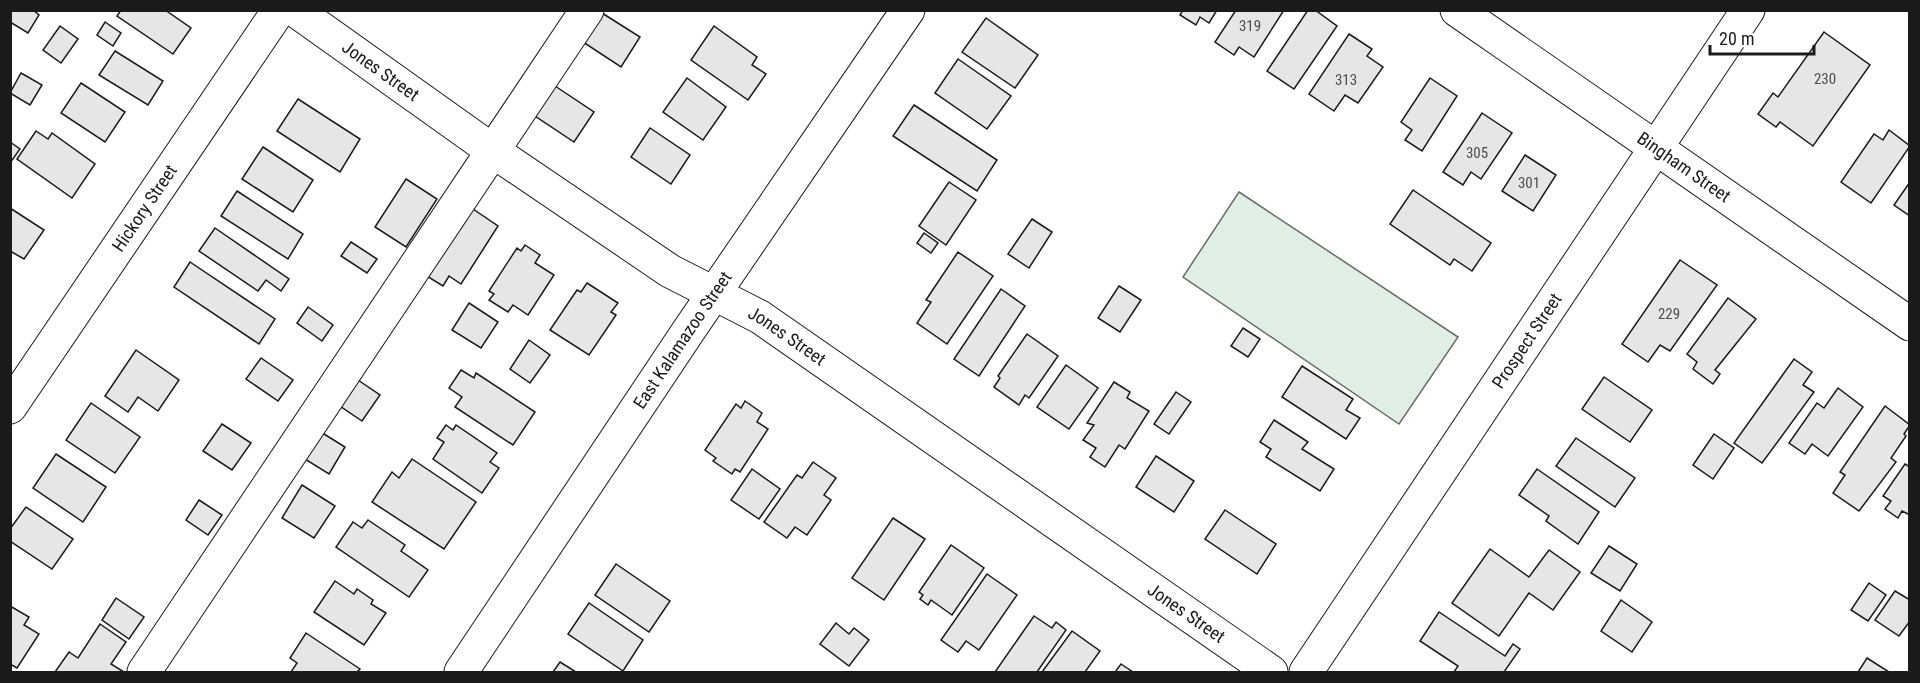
<svg xmlns="http://www.w3.org/2000/svg" width="1920" height="683" viewBox="0 0 1920 683" font-family="'Roboto Condensed',sans-serif">
<style>
.green{fill:#e0efe3;stroke:#6a6a6a;stroke-width:1.5}
.building{fill:#e6e6e6;stroke:#1a1a1a;stroke-width:1.5}
.lines{fill:none;stroke-linecap:round;stroke-linejoin:round}
.minor-casing{stroke:#1a1a1a;stroke-width:35}
.minor{stroke:#fff;stroke-width:33}
.labels{text-anchor:middle;stroke-width:4.5;stroke-linejoin:round;paint-order:stroke}
.number-label{font-size:15px;fill:#4d4d4d}
.street-label{font-size:18px;fill:#1a1a1a;stroke:#fff}
</style>
<rect width="100%" height="100%" fill="#fff"/>
<!-- green -->
<path class="green" d="M1239 192 1458 337 1399 424 1183 277Z"/>
<!-- building -->
<g class="building">
<path d="M10 10H33L39 15 28 33 10 22Z"/>
<path d="M121 10H165L191 28 173 54 117 16Z"/>
<path d="M1183 10H1217L1209 23 1200 17 1196 25 1180 15Z"/>
<path d="M1236 10H1284L1254 57 1239 47 1234 55 1215 42Z"/>
<path d="M1308 10H1315L1337 26 1294 89 1267 71Z"/>
<path d="M602 13 640 37 621 67 583 42Z"/>
<path d="M986 18 1038 55 1015 88 962 52Z"/>
<path d="M105 22 121 33 113 46 97 35Z"/>
<path d="M60 26 78 39 61 63 43 50Z"/>
<path d="M714 26 757 57 752 65 766 74 748 100 691 60Z"/>
<path d="M1824 32 1870 65 1813 146 1780 122 1776 127 1758 114 1773 93 1778 97Z"/>
<path d="M1349 34 1372 49 1367 56 1383 67 1358 103 1345 95 1334 111 1309 94Z"/>
<path d="M115 51 163 81 148 105 99 75Z"/>
<path d="M958 59 1011 96 987 129 935 93Z"/>
<path d="M21 73 42 85 30 105 10 93Z"/>
<path d="M687 78 726 107 703 140 663 112Z"/>
<path d="M1430 78 1457 96 1422 151 1405 140 1412 130 1401 122Z"/>
<path d="M81 83 125 112 105 142 61 113Z"/>
<path d="M552 84 594 112 574 142 532 114Z"/>
<path d="M298 99 360 139 340 172 277 131Z"/>
<path d="M914 105 997 160 977 191 893 136Z"/>
<path d="M1482 113 1512 133 1481 179 1471 172 1463 185 1443 172Z"/>
<path d="M650 128 690 155 671 184 631 157Z"/>
<path d="M1889 130 1910 146 1871 203 1841 182 1874 134 1883 140Z"/>
<path d="M36 131 48 139 52 133 95 164 72 198 17 159Z"/>
<path d="M10 142 20 149 10 163Z"/>
<path d="M263 147 313 180 293 212 242 179Z"/>
<path d="M1525 155 1556 175 1533 211 1502 191Z"/>
<path d="M406 179 437 199 406 247 375 227Z"/>
<path d="M949 182 976 200 946 245 919 226Z"/>
<path d="M1910 182V216L1894 205Z"/>
<path d="M1413 190 1491 243 1472 271 1454 259 1450 265 1390 224Z"/>
<path d="M237 191 303 234 288 259 221 216Z"/>
<path d="M470 207 498 226 461 284 449 276 443 286 425 275Z"/>
<path d="M10 208 44 230 24 259 10 251Z"/>
<path d="M1032 219 1052 232 1029 268 1008 254Z"/>
<path d="M215 228 289 279 281 291 266 280 258 291 199 251Z"/>
<path d="M924 233 938 243 931 253 917 243Z"/>
<path d="M351 242 377 259 367 273 341 256Z"/>
<path d="M525 245 540 255 535 263 554 275 528 315 513 305 508 312 489 300 494 294 489 291 517 248 521 251Z"/>
<path d="M958 252 993 276 947 344 917 323 931 302 926 300Z"/>
<path d="M1680 260 1717 285 1670 351 1660 345 1648 362 1622 344Z"/>
<path d="M190 262 275 319 259 344 174 287Z"/>
<path d="M587 283 618 303 611 312 616 315 589 355 550 330 577 290 581 292Z"/>
<path d="M1119 286 1141 300 1120 332 1098 318Z"/>
<path d="M1001 289 1025 306 979 376 954 359Z"/>
<path d="M1728 298 1756 319 1715 370 1720 374 1713 384 1693 369 1697 362 1687 354Z"/>
<path d="M469 303 498 322 481 348 452 330Z"/>
<path d="M308 307 333 325 322 341 297 323Z"/>
<path d="M1243 328 1260 339 1248 357 1231 346Z"/>
<path d="M1027 334 1058 356 1029 398 1025 395 1019 405 994 387 1000 378 998 376Z"/>
<path d="M529 340 550 355 530 383 510 369Z"/>
<path d="M136 350 179 380 158 411 138 397 128 412 105 396Z"/>
<path d="M261 358 293 380 278 401 246 379Z"/>
<path d="M1794 359 1812 372 1803 385 1814 392 1762 463 1734 443Z"/>
<path d="M1066 365 1098 388 1069 429 1037 407Z"/>
<path d="M1302 366 1353 399 1346 410 1360 418 1346 439 1282 397Z"/>
<path d="M461 370 474 378 476 373 535 412 513 445 455 407 462 397 449 388Z"/>
<path d="M352 376 380 395 362 421 334 402Z"/>
<path d="M1604 377 1652 410 1630 442 1582 409Z"/>
<path d="M1114 382 1130 392 1127 398 1149 411 1125 449 1119 445 1105 467 1090 457 1096 448 1083 440 1094 425 1087 423Z"/>
<path d="M1838 388 1863 407 1828 456 1812 444 1805 454 1789 443 1817 403 1824 408Z"/>
<path d="M1176 392 1191 402 1169 434 1154 424Z"/>
<path d="M745 401 762 413 757 422 768 429 740 472 735 469 732 474 713 461 716 458 705 450 736 404 741 408Z"/>
<path d="M91 403 140 437 115 473 66 440Z"/>
<path d="M1885 406 1910 425 1904 434 1906 436 1891 458 1896 462 1859 511 1833 493 1845 475 1840 472Z"/>
<path d="M1274 420 1308 442 1302 449 1334 469 1320 491 1266 457 1271 449 1260 442Z"/>
<path d="M222 424 251 443 232 470 203 451Z"/>
<path d="M446 425 453 430 456 425 497 453 490 462 499 468 482 493 433 459 444 442 437 438Z"/>
<path d="M316 429 345 447 329 474 300 456Z"/>
<path d="M1714 434 1734 448 1713 479 1693 465Z"/>
<path d="M1576 438 1635 478 1615 507 1556 466Z"/>
<path d="M56 454 106 487 83 522 33 488Z"/>
<path d="M1156 456 1194 481 1174 512 1136 487Z"/>
<path d="M412 459 476 502 444 549 372 502 392 472 399 478Z"/>
<path d="M813 462 836 478 824 495 831 500 807 535 795 527 787 538 764 522 797 475 802 478Z"/>
<path d="M1905 464 1910 467V515L1902 511 1898 518 1885 509 1891 501 1883 496Z"/>
<path d="M752 469 780 489 759 519 731 500Z"/>
<path d="M1537 469 1599 512 1578 544 1546 521 1549 516 1519 495Z"/>
<path d="M302 485 335 506 314 538 282 518Z"/>
<path d="M199 500 222 515 208 535 186 520Z"/>
<path d="M26 507 73 539 52 569 10 541V529Z"/>
<path d="M1225 510 1276 544 1257 574 1205 539Z"/>
<path d="M893 518 925 539 884 600 852 578Z"/>
<path d="M368 520 405 545 401 551 428 570 409 597 336 547 353 522 362 528Z"/>
<path d="M951 545 984 568 952 615 931 600 928 605 920 599 923 595 919 592Z"/>
<path d="M1609 546 1637 564 1620 591 1591 573Z"/>
<path d="M1490 549 1529 577 1549 550 1580 572 1553 610 1529 593 1499 636 1452 603Z"/>
<path d="M616 564 670 601 649 632 595 595Z"/>
<path d="M987 574 1017 595 979 650 966 641 958 652 941 640Z"/>
<path d="M335 581 354 594 357 589 373 600 371 604 386 613 364 645 314 612Z"/>
<path d="M1869 583 1886 595 1868 621 1851 610Z"/>
<path d="M1895 591 1910 600V621L1899 636 1875 620Z"/>
<path d="M116 598 144 617 129 639 102 620Z"/>
<path d="M1621 600 1652 622 1632 652 1601 631Z"/>
<path d="M589 603 643 640 623 671 568 634Z"/>
<path d="M10 606 29 617 24 625 39 634 17 668 10 664Z"/>
<path d="M1439 612 1505 656 1513 644 1520 649 1504 672H1454L1458 666 1420 641Z"/>
<path d="M1034 616 1052 628 1056 622 1066 630 1037 672H995Z"/>
<path d="M836 623 849 634 854 628 869 640 849 666 820 644Z"/>
<path d="M100 624 126 642 111 664 124 672H55L69 652 78 658Z"/>
<path d="M1072 631 1100 651 1085 672H1042Z"/>
<path d="M306 633 360 669 357 672H291L297 663 290 658Z"/>
<path d="M1867 658 1889 672H1858Z"/>
<path d="M560 662 576 672H553Z"/>
<path d="M1121 664 1133 672H1115Z"/>
</g>
<g class="lines">
<defs>
<g id="minor">
<path id="s1" d="M295 10 493 151 670 271 760 317 1271 672"/>
<path id="s2" d="M1457 10 1910 324"/>
<path id="s3" d="M10 407 279 10"/>
<path d="M144 672 587 10"/>
<path id="s4" d="M461 672 689 330 908 10"/>
<path id="s5" d="M1306 672 1748 10"/>
</g>
</defs>
<!-- minor casing -->
<use href="#minor" class="minor-casing"/>
<!-- minor -->
<use href="#minor" class="minor"/>
</g>
<g class="labels">
<!-- number labels -->
<g class="number-label">
<text x="1250" y="31">319</text>
<text x="1825" y="84">230</text>
<text x="1346" y="85">313</text>
<text x="1477" y="158">305</text>
<text x="1529" y="188">301</text>
<text x="1669" y="319">229</text>
</g>
<!-- street labels -->
<g class="street-label">
<text dy="6" stroke="none"><textPath href="#s1" startOffset="105">Jones Street</textPath></text>
<text dy="6" stroke="none"><textPath href="#s2" startOffset="276">Bingham Street</textPath></text>
<text dy="6" stroke="none"><textPath href="#s3" startOffset="240">Hickory Street</textPath></text>
<text dy="6" stroke="none"><textPath href="#s1" startOffset="591">Jones Street</textPath></text>
<text dy="6" stroke="none"><textPath href="#s4" startOffset="399">East Kalamazoo Street</textPath></text>
<text dy="6" stroke="none"><textPath href="#s5" startOffset="398">Prospect Street</textPath></text>
<text dy="6" stroke="none"><textPath href="#s1" startOffset="1077">Jones Street</textPath></text>
</g>
</g>
<!-- border -->
<rect width="1920" height="683" fill="none" stroke="#1a1a1a" stroke-width="24"/>
<!-- scale -->
<path d="M1710 45v9h104v-9" fill="none" stroke="#1a1a1a" stroke-width="3"/>
<text x="1719" y="45" font-size="18" fill="#1a1a1a" stroke="#ffffff" stroke-width="4.5" paint-order="stroke">20 m</text>
</svg>
